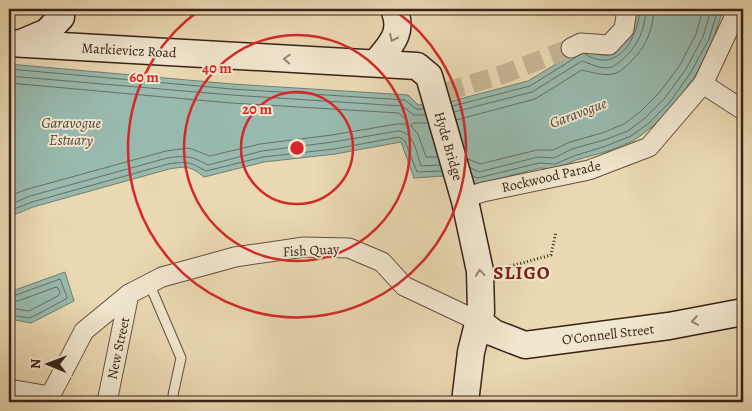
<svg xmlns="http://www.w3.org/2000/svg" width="752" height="411" viewBox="0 0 752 411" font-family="Alegreya,serif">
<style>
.water{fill:#98baae;stroke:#727e71}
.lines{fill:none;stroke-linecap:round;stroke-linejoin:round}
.shore{stroke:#686e62;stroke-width:1}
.street-tunnel{stroke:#c6b594;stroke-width:19;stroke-dasharray:19 9;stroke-linecap:butt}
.lane-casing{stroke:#64503d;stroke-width:11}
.street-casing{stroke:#64503d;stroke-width:21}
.secondary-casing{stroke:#382316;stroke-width:29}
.path{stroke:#382316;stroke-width:3;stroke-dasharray:1 2.5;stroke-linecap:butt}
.lane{stroke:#f1e6ce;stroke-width:9}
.street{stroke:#f1e6ce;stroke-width:19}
.secondary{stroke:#f1e6ce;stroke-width:26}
.oneway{stroke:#948472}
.ring{fill:none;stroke:#d62828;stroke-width:2.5}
.labels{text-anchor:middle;stroke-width:4;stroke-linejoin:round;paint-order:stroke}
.street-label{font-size:14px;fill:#382316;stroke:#f1e6ce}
.water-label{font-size:15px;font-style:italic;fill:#50493c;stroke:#f1e6ce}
.district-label{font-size:19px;font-weight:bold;letter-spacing:1px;fill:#7a1f14;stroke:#f1e6ce}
.centre{fill:#d62828;stroke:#f1e6ce;stroke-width:2.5}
.ring-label{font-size:15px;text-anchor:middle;font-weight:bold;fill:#d62828;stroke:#f1e6ce;stroke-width:4;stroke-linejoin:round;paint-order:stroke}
</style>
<rect width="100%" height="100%" fill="#ead9b3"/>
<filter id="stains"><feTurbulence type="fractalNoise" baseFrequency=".004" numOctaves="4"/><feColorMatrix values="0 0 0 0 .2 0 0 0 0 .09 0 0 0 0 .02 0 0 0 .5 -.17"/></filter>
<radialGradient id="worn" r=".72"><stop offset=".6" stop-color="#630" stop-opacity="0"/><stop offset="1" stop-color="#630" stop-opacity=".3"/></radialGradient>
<!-- water -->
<g class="water">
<path d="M635 9H723L713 41 696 74 674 105 652 127 633 141 608 151 576 160 556 169 540 168 477 184 458 175 414 178 401 142 335 154 264 162 204 177C190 166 187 166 169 169L33 207 9 217V64L232 84 408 95 418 105 452 101 528 81 584 47 595 54 609 56C627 40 631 32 635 9Z"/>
<path d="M65 272 74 301 31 323 9 319V275L15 290Z"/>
</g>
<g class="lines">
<!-- shore -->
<g class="shore">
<path d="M585 54C618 75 638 38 640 9"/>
<path d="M9 69 232 89 405 100 416 109H424"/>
<path d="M9 76 231 95 402 106 414 115H425"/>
<path d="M9 83 231 103 399 113 408 122 406 124H397L332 135 260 144 210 156 189 148 166 151 28 189 9 196"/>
<path d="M453 106 530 86 575 58"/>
<path d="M454 112 532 92 582 61C591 64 602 70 612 67 616 65 619 62 622 60 638 46 645 30 646 9"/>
<path d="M456 120 535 99 582 70C591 72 603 76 613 74 618 73 622 70 626 66 644 51 653 32 654 9"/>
<path d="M427 123H413L411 126 418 134 426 157H437"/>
<path d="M468 159 480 164 537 150H553L570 142 602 133 624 124 640 112 659 93 680 65 696 34 703 9"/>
<path d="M471 168 479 172 538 157 554 158 572 149 604 140 628 131 645 118 665 98 686 69 703 37 711 9"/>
<path d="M473 176 478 178 539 163 555 164 574 156 606 146 631 136 649 123 670 102 691 72 709 39 718 9"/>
<path d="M9 205 30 196 167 158C186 155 191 156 208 165L262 151 333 142 398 131C415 132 416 153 421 166L440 165"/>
<path d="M9 211 32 202 168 164C189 161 189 162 206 171L263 157 334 149 399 137 405 141 417 172 441 171"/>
<path d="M9 289 12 294 16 295 60 279 67 297 66 299 30 318 9 315"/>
<path d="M9 299 18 301 56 287 58 288 60 293 58 296 29 311 9 308"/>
</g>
<!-- street-tunnel -->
<path class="street-tunnel" d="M445 92 504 74 571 48"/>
<defs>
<path id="lane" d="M149 283 181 358 173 395"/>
<g id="street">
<path d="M571 48 581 43 609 45 624 29 627 9"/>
<path d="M703 84 743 110"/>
<path d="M464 198 483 192 589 170 649 147 703 84 738 9"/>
<path d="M9 389 50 396"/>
<path d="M47 402 84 331 129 294 162 277 235 257 304 247 349 248 382 262 404 286 478 321"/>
<path d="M107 402 129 294"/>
</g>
<g id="secondary">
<path d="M9 43 417 66 429 76 465 201 480 271 481 312 471 352 465 402"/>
<path d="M21 43 47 32 61 17"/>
<path d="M376 63C391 44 404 33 394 9"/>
<path d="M478 321 494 333 525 345 669 326 743 312"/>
</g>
</defs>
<!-- lane casing -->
<use href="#lane" class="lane-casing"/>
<!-- street casing -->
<use href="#street" class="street-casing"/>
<!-- secondary casing -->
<use href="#secondary" class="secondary-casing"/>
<!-- path -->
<path class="path" d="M500 269 551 255 556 232"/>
<!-- lane -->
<use href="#lane" class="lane"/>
<!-- street -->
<use href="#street" class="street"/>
<!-- secondary -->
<use href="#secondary" class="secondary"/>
</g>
<!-- one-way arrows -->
<defs><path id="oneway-chevron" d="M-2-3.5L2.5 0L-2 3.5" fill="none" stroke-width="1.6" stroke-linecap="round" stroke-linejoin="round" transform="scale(1.25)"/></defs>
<g class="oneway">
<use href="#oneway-chevron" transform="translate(393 38) rotate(115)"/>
<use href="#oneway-chevron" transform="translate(287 59) rotate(-177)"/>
<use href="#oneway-chevron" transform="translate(480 273) rotate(-95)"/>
<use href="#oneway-chevron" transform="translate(695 321) rotate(170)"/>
</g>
<!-- distance rings -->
<g class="ring">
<circle cx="297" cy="148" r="56"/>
<circle cx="297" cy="148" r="113"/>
<path d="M394 10A169 169 0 1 1 200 10"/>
</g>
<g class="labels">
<!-- street labels -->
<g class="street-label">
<text transform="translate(129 50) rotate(3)" y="5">Markievicz Road</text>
<text transform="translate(449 146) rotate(74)" y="5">Hyde Bridge</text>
<text transform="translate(551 176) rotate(-13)" y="5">Rockwood Parade</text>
<text transform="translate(311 250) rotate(-3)" y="5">Fish Quay</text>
<text transform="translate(608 334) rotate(-7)" y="5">O'Connell Street</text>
<text transform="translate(118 348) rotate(-78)" y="5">New Street</text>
</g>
<!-- water labels -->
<g class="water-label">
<text transform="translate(578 113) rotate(-21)" y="5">Garavogue</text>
<text x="71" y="128">Garavogue<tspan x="71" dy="17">Estuary</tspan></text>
</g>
<!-- district labels -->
<g class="district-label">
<text x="522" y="279">SLIGO</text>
</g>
</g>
<circle cx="297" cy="148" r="8" class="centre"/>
<g class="ring-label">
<text x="217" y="73">40 m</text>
<text x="144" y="82">60 m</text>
<text x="257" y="114">20 m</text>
</g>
<!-- margin -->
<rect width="752" height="411" fill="none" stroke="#ead9b3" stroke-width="30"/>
<rect x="10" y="10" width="732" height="391" fill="none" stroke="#382316" stroke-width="2.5"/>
<rect x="15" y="15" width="722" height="381" fill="none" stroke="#382316"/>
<!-- north arrow -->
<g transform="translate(48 364) rotate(271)" stroke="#f1e6ce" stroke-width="4" paint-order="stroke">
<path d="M0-4L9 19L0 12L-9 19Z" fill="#382316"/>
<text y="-8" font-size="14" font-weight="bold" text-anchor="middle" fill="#382316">N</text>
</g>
<rect width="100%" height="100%" filter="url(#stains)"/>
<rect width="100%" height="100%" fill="url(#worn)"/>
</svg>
